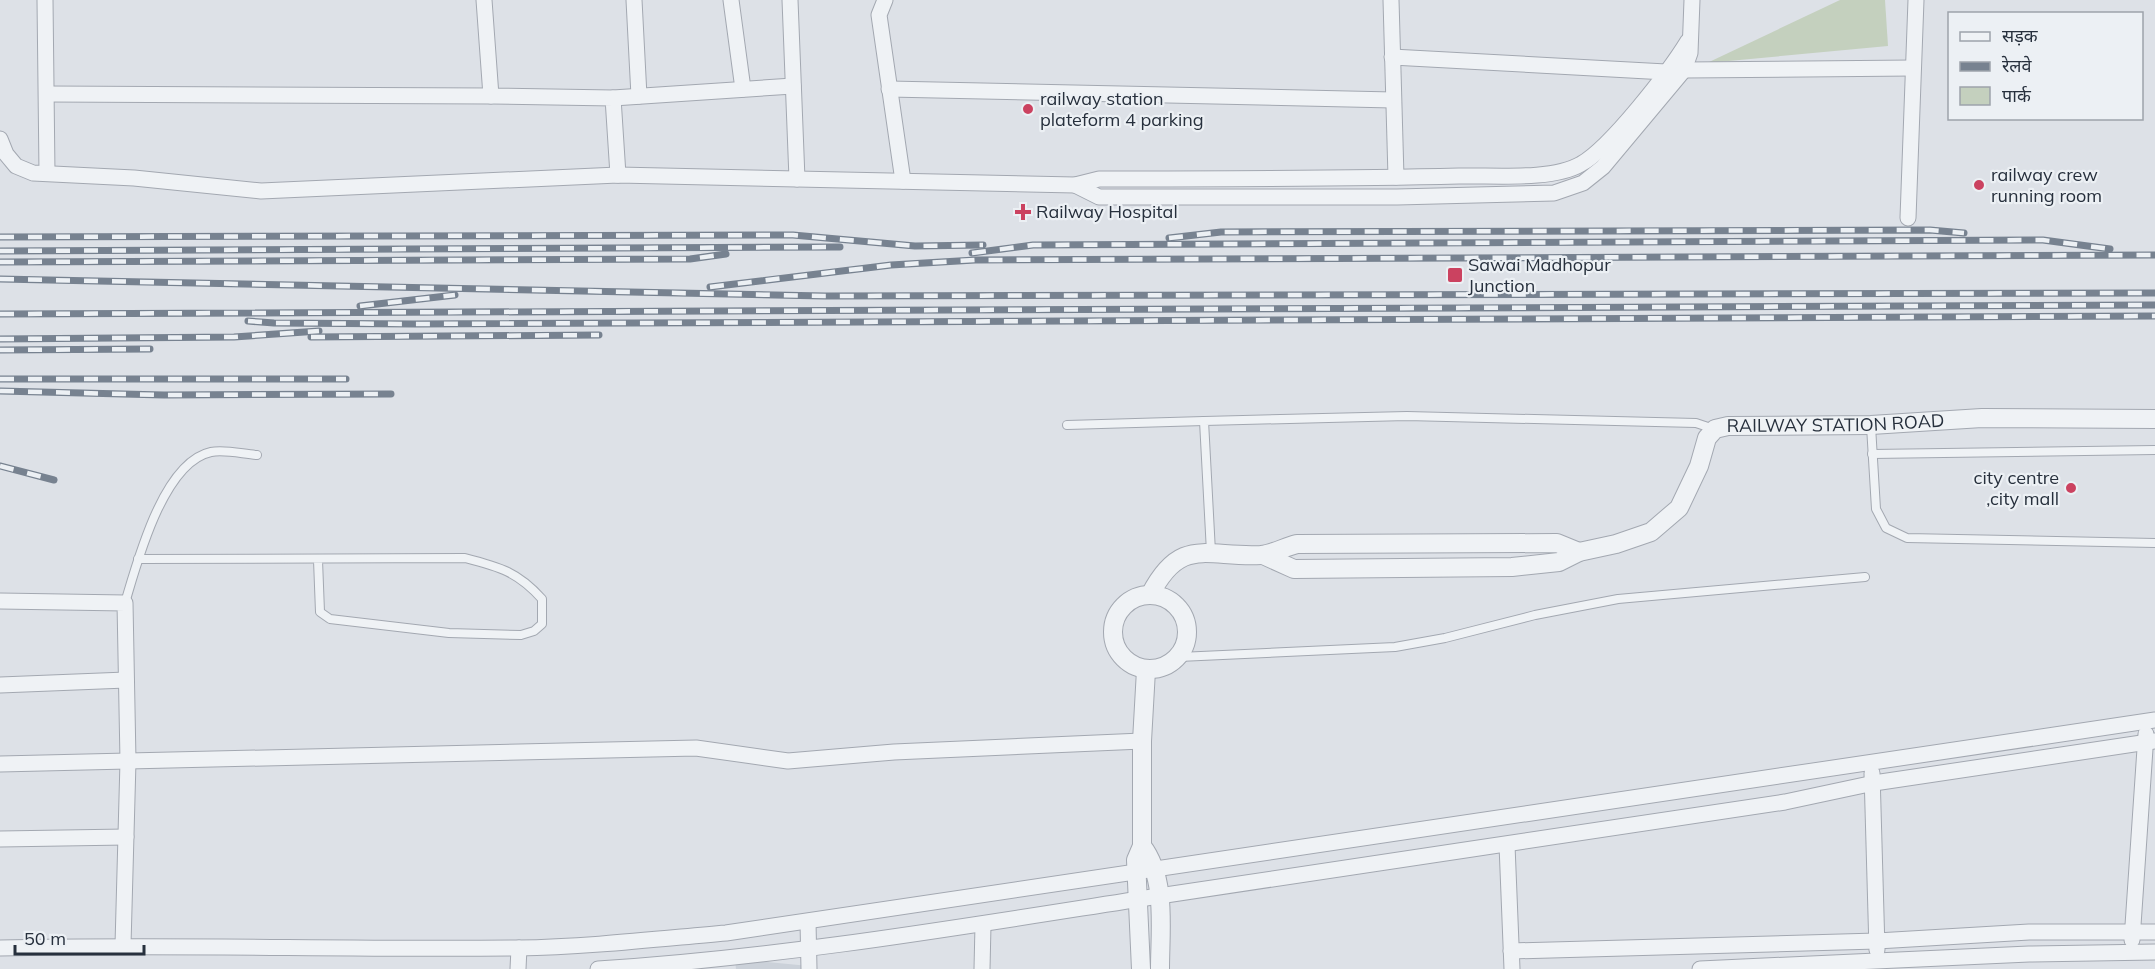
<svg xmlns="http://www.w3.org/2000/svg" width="2155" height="969" viewBox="0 0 2155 969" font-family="Mulish,'Noto Sans Devanagari',sans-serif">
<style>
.built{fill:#cbd1d9}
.green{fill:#c4d0be}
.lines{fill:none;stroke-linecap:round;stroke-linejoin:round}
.service-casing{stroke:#a3a8b1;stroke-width:10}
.minor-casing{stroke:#a3a8b1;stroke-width:17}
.tertiary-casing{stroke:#a3a8b1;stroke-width:20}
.service{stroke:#eff2f5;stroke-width:8}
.minor{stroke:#eff2f5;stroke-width:15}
.tertiary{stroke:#eff2f5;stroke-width:18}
.rail-casing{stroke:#778290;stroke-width:7}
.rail{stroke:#ecf0f4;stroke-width:4.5;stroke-dasharray:14;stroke-linecap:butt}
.poi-dot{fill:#cb4260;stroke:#ecf0f4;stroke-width:2}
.labels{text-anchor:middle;stroke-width:4.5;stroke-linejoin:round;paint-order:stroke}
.poi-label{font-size:18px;fill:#27303d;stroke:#ecf0f4;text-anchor:start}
.street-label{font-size:18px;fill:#27303d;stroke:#ecf0f4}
</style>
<rect width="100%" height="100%" fill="#dde1e7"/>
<!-- built -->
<path class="built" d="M735 959 809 966V969H736Z"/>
<!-- green -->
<path class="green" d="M1840 0H1885L1888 46 1707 63Z"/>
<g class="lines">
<defs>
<g id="service">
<path d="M1067 425 1204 421"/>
<path d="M1871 426 1876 509 1886 528 1907 538 2155 543"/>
<path d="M1872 454 2155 450"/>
<path d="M1211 552 1204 421 1407 416 1696 423 1714 429"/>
<path d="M138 559 465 558C500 567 518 572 542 599V624L534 631 521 635 449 633 330 619 320 612 318 560"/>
<path d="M125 603C137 563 163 462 211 452 224 449 243 454 257 455"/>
<path d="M1179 657 1395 647 1445 638 1535 615 1618 599 1865 577"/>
</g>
<g id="minor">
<path d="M45 0 47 173"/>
<path d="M484 0 491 96 613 98 618 175"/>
<path d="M634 0 639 96"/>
<path d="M731 0 743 89"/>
<path d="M790 0 797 179"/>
<path d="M885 0 879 15 903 181"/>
<path d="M1391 0 1396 177"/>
<path d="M1392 57 1666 72"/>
<path d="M1684 70 1913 68"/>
<path d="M889 89 1393 100"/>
<path d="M47 94 491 96"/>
<path d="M613 98 793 86"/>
<path d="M0 139 6 154 16 166 33 173 134 178 261 191 618 175 1075 185 1099 179C1219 179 1339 179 1459 176 1492 175 1552 181 1581 164 1610 148 1669 72 1688 41"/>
<path d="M1075 185 1099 197H1397L1554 193 1583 183 1603 167 1684 70 1690 53 1692 0"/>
<path d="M1908 218 1916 0"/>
<path d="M0 601 125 603 128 761 123 945"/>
<path d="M0 685 126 680"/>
<path d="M0 764 696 748 788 761 894 752 1142 741"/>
<path d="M1872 773 1877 950"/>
<path d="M0 839 126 837"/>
<path d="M1507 845 1512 969"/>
<path d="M808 922 809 969"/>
<path d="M2132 940 2146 734"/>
<path d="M0 948C173 944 345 950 518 948 587 947 657 939 726 933L2155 720"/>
<path d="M1511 951 1877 941 2029 932H2155"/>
<path d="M518 969 519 948"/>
<path d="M598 969C787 957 972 925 1159 896 1368 864 1576 834 1785 802L1874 783 2155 741"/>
<path d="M982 969 983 925"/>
<path d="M1700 969 2029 954 2155 952"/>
</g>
<g id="tertiary">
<path id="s1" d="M1263 555 1294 569 1512 567 1559 562 1579 552 1616 544 1651 532 1679 508 1699 466 1707 438 1715 429 1728 426 1871 425 1982 418 2155 419"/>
<circle cx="1150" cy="632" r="37"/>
<path d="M1150 595C1181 535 1206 558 1261 555 1272 554 1285 547 1297 544L1557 543 1579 552"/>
<path d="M1142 846C1167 878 1160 930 1160 969"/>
<path d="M1141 969 1136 860 1142 846V741L1146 670"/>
</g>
</defs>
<!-- service casing -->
<use href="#service" class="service-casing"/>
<!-- minor casing -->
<use href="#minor" class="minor-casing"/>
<!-- tertiary casing -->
<use href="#tertiary" class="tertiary-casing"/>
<!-- service -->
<use href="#service" class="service"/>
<!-- minor -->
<use href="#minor" class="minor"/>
<!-- tertiary -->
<use href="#tertiary" class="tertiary"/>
<defs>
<g id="rail">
<path d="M0 237 793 235 915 246 983 245"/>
<path d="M1169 238 1221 232 1930 230 1964 233"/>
<path d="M0 251 840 247"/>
<path d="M972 253 1033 245 2043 240 2110 249"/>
<path d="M0 262 690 259 726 254"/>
<path d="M0 279 825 296 2155 293"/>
<path d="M710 287 891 265 975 260 2155 255"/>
<path d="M360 306 455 295"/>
<path d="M0 314 2155 305"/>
<path d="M248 321 274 323 415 324 2155 316"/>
<path d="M311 337 599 335"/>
<path d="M0 339 234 337 319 331"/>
<path d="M0 350 150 349"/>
<path d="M0 379H346"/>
<path d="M0 391 164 395 391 394"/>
<path d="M0 466 54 480"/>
</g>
</defs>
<!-- rail casing -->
<use href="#rail" class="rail-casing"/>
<!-- rail -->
<use href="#rail" class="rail"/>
</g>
<!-- markers -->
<g class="poi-dot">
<circle cx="1028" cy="109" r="6"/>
<circle cx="1979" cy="185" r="6"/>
<path d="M1020 203h6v6h6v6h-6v6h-6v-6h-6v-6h6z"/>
<rect x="1447" y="267" width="16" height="16" rx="3"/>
<circle cx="2071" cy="488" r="6"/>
</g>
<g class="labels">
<!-- poi labels -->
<g class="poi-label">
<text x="1040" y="105">railway station<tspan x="1040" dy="21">plateform 4 parking</tspan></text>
<text x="1991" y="181">railway crew<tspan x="1991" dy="21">running room</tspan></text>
<text x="1036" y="218">Railway Hospital</text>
<text x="1468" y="271">Sawai Madhopur<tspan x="1468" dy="21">Junction</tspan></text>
<text x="2059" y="484" text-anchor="end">city centre<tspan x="2059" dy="21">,city mall</tspan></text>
</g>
<!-- street labels -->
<g class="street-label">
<text dy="6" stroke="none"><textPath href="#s1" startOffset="642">RAILWAY STATION ROAD</textPath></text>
</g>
</g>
<!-- legend -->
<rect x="1948" y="12" width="195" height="108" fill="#ecf0f4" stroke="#9da3ab" stroke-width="1.5"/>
<rect x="1960" y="32" width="30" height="9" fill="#eff2f5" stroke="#9da3ab" stroke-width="1.5"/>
<text x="2002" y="42" font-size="18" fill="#27303d">सड़क</text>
<rect x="1960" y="62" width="30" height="9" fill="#778290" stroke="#9da3ab" stroke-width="1.5"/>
<text x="2002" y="72" font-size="18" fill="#27303d">रेलवे</text>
<rect x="1960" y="87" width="30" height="18" fill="#c4d0be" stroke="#9da3ab" stroke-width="1.5"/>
<text x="2002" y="102" font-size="18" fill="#27303d">पार्क</text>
<!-- scale -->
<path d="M15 945v9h129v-9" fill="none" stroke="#27303d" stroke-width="3"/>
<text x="24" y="945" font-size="18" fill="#27303d" stroke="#ecf0f4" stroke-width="4.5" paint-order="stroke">50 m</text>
</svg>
